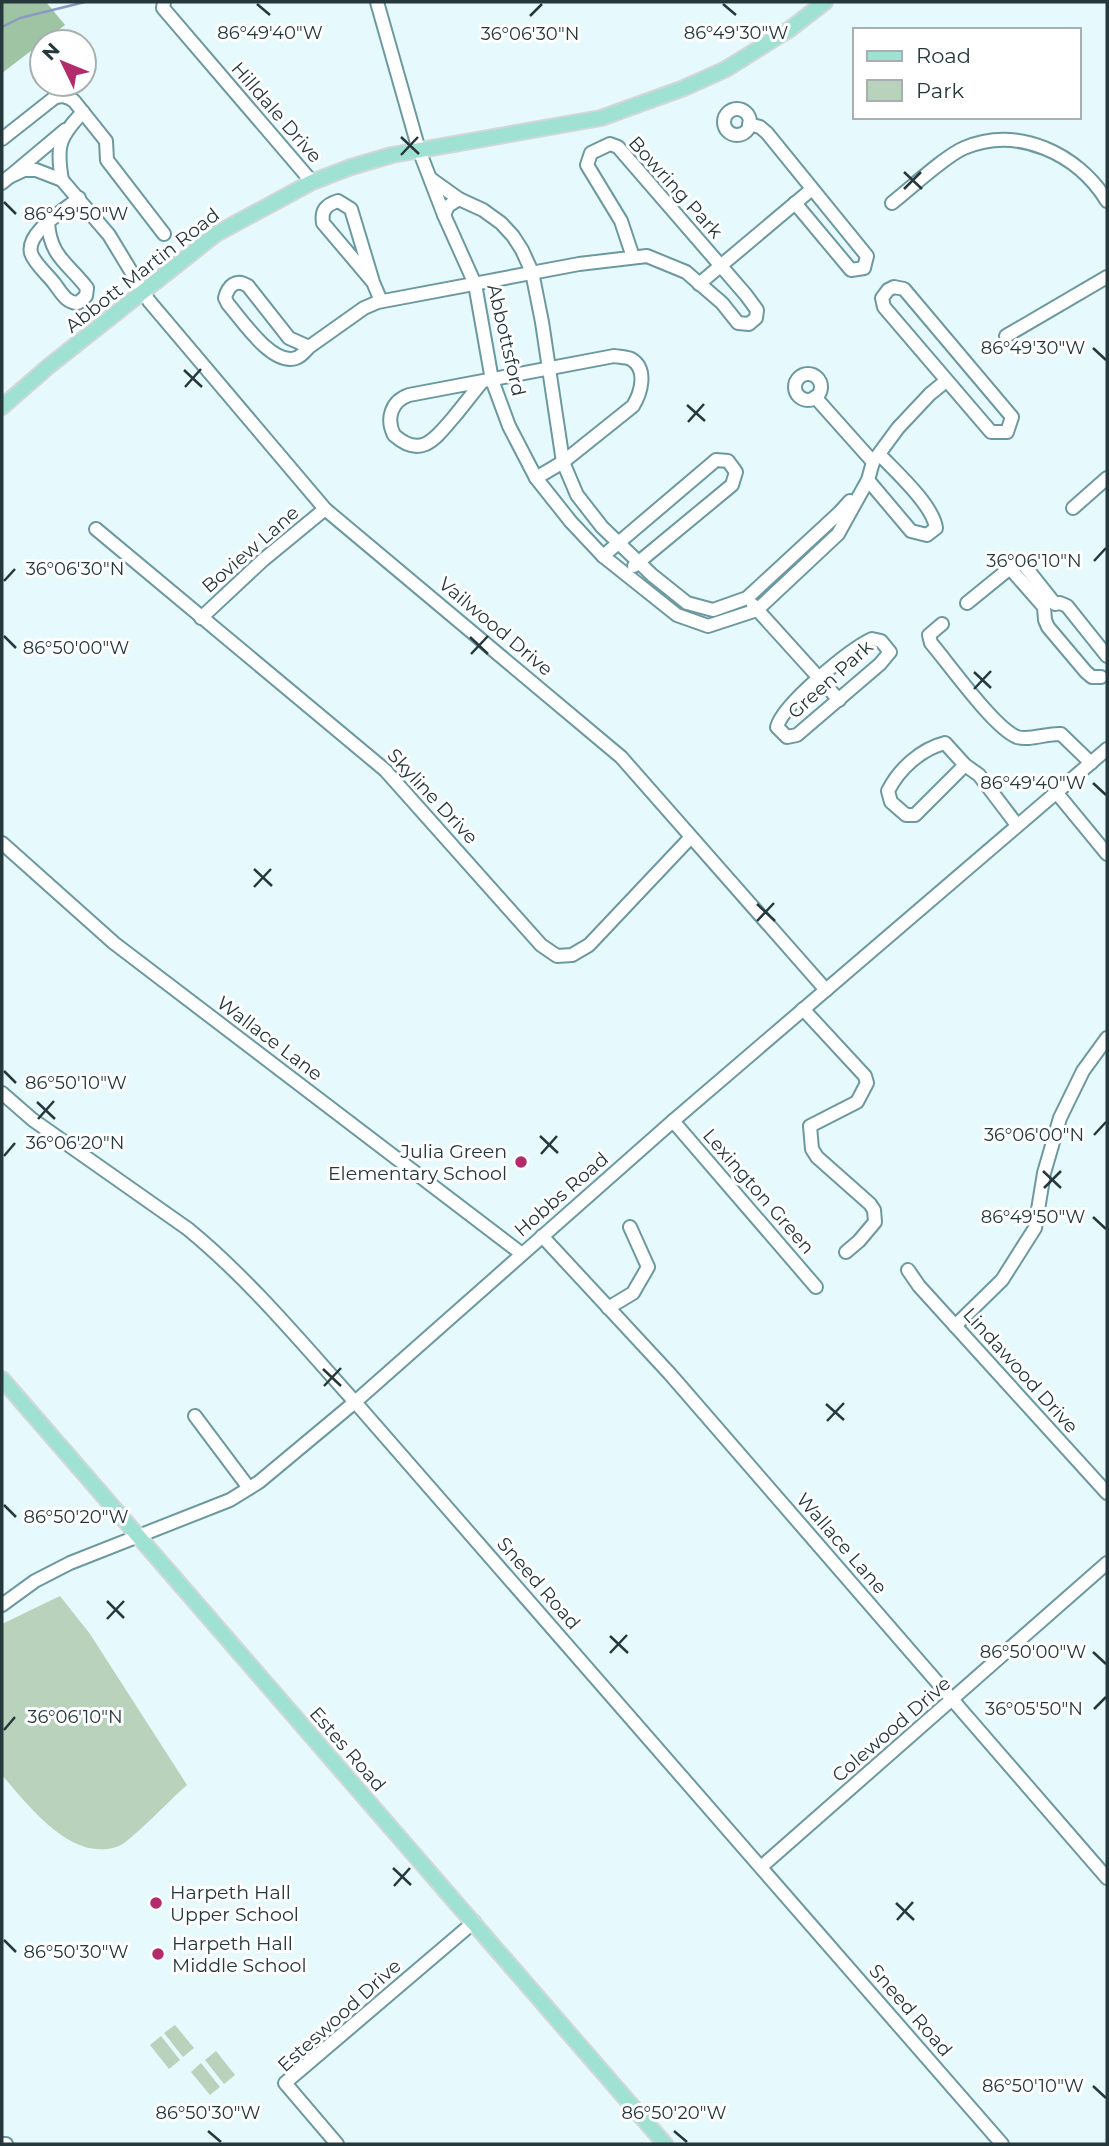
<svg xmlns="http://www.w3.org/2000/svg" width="1109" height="2146" viewBox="0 0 1109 2146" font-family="Montserrat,sans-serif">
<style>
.green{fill:#b8d2bb}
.forest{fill:#9ec4a3}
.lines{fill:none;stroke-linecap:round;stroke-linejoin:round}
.stream{stroke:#8a9ac2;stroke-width:2.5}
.minor-casing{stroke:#6c99a0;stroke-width:16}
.major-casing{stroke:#d3d7d8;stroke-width:18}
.minor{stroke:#fff;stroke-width:12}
.major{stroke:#9fe2d4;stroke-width:14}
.ticks{fill:none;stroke:#25383b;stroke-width:2.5}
.poi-dot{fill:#b32b6b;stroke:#fff;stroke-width:2.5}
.labels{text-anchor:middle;stroke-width:6;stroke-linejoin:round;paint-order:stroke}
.street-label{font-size:19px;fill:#25383b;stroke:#fff}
.poi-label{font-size:19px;fill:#25383b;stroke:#fff;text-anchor:start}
.ticks-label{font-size:18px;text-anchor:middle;fill:#25383b;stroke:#fff;stroke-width:6;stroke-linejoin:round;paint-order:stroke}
</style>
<rect width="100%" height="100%" fill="#e6f9fc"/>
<!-- green -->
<g class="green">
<path d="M60 1596 90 1634 187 1785C174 1796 130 1842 119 1846 72 1864 28 1805 2 1775V1624Z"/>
<path d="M175 2025 194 2048 183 2057 164 2033Z"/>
<path d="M161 2036 180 2060 169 2069 150 2045Z"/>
<path d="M216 2051 235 2075 224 2084 205 2060Z"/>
<path d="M201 2063 220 2087 210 2095 191 2072Z"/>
</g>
<!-- forest -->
<path class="forest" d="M2 2H46L65 25 2 73Z"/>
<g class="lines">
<!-- stream -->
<path class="stream" d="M2 27 20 18 85 2"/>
<defs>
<g id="minor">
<path d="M164 2 163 8 312 182"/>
<path d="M377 2 419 150 444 215 475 284 492 380 509 426 536 478 571 522 603 556 677 615 708 626 757 610 838 534 868 480 873 462 898 428 930 394 946 381"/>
<circle cx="737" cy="122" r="13"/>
<path d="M749 124 760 127 767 133 867 256 864 268 851 270 795 203"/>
<path d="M2 139 54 98C62 95 67 96 74 101L106 141 107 160 164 234"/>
<path d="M9 177 24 170H36L62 180 109 235 149 301 325 509 621 757 826 990"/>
<path d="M431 179 459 199"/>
<path d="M62 180C56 146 59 137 83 112"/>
<path d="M2 183 65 130"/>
<path d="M892 203C910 189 945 156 964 148 1018 125 1078 154 1107 201"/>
<path d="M444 215 448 206 459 199 483 210 501 223 513 236 522 250 532 272 542 322 563 462 577 495 602 527 652 575 687 603 713 610 747 598 839 513 850 501"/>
<path d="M48 222C50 257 68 263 87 288L86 296 78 303C66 303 61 292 54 283 47 274 34 263 31 253 26 232 65 210 79 198"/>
<path d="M373 282 323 223C321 210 326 205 338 201L351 209 373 282 381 301"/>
<path d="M699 284 812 189"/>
<path d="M894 287 904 289 1012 417 1007 432H991L884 307 882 298 888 290Z"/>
<path d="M1006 336 1107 277"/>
<path d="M309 347 289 338 248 286C236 278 228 286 225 298L228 304C242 320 272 366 296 358 302 356 305 351 309 347L364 308 378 302 579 264 647 256 686 272 722 303 738 323 749 324 756 318 757 310 746 295 618 147 610 144 591 153 587 165 621 221 633 257"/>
<circle cx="808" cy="387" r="13"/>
<path d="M482 382C472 394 463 406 453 418 435 439 421 459 394 435 386 419 391 401 409 395L614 356C619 357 626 357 631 359 648 369 641 393 633 406L563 462 536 478"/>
<path d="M815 397 873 462"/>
<path d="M868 480 911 531 927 535 936 528C933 505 895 471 879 454"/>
<path d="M1073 508 1107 478"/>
<path d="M96 529 385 770 541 945 557 956 572 955 589 945 691 837"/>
<path d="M603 556 716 460 728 461 736 472 732 485 634 566"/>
<path d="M1009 567 1044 607 1045 620 1048 627 1086 672 1092 677H1101"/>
<path d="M967 603 1020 560 1055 604 1060 603 1067 606 1107 656"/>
<path d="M753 605 839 700"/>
<path d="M201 618 263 560 325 509"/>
<path d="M942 624 929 635 931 643C949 664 994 728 1017 737 1029 741 1048 733 1061 734L1091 763"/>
<path d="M872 639 881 641 890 652 880 664 797 735 787 737 777 727C783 704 849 650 872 639Z"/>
<path d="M965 765 945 743C921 749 899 769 888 791L891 802 906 815H915L965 765 979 775 1017 825"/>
<path d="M1056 792 1107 854"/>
<path d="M2 843 114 943 522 1254"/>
<path d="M803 1009 865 1076 867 1083 857 1102 810 1126 812 1149 817 1157 870 1204 874 1210 875 1222 859 1241 846 1252"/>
<path d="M2 1093 33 1120 188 1229C250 1280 301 1342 355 1402L1002 2144"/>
<path d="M673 1121 816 1287"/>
<path d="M542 1236 670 1374 1107 1878"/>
<path d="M908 1270 919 1286 1107 1493"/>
<path d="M608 1308 633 1293 648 1267 630 1227"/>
<path d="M955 1326 1002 1280 1035 1228 1044 1173 1060 1118 1083 1071 1107 1038"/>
<path d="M195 1416 249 1488"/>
<path d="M2 1605 35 1581 70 1563 230 1500 259 1482 355 1402 673 1121 1107 749"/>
<path d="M761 1867 1107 1563"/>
<path d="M2 2144H6"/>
<path d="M337 2144 285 2083 474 1922"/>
</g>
<g id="major">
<path d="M2 407 49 366 216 234 312 182 351 167 392 155 601 118 684 88 726 69 790 29 825 2"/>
<path d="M2 1379 665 2144"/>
</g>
</defs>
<!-- minor casing -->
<use href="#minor" class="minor-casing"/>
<!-- major casing -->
<use href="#major" class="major-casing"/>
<!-- minor -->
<use href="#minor" class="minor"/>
<!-- major -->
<use href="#major" class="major"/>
</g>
<!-- ticks -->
<path class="ticks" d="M257 4 270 15M723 4 736 15M530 16 542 4M401 137 419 154M401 155 418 137M904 172 922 189M904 189 921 172M4 202 16 214M1093 348 1106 360M184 370 202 387M185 387 201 369M687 405 705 421M688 422 704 404M1094 561 1106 548M4 581 15 569M4 636 16 648M470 637 488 654M471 654 488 636M974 672 991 688M974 689 991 671M1093 783 1106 795M254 869 272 886M254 887 271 869M757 904 775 921M757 921 774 903M4 1071 16 1083M37 1102 55 1119M38 1119 54 1101M1094 1135 1106 1122M540 1136 558 1153M541 1154 557 1136M4 1156 15 1143M1043 1171 1061 1188M1044 1188 1061 1171M1093 1217 1106 1229M323 1369 341 1386M324 1386 341 1368M826 1404 844 1420M827 1421 844 1403M4 1505 16 1517M107 1601 124 1618M107 1619 124 1601M610 1636 628 1653M1093 1652 1106 1664M610 1653 627 1635M1094 1709 1106 1697M4 1730 15 1717M393 1868 411 1885M394 1886 410 1868M896 1903 914 1920M897 1920 913 1902M4 1940 16 1952M1093 2086 1106 2098M208 2131 221 2142M674 2131 687 2142"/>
<!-- markers -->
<g class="poi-dot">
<circle cx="521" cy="1162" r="7"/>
<circle cx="156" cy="1903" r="7"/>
<circle cx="158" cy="1954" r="7"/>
</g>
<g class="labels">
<!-- street labels -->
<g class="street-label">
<text transform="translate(277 112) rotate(49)" y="7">Hilldale Drive</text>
<text transform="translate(676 187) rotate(48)" y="7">Bowring Park</text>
<text transform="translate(142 270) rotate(-38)" y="7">Abbott Martin Road</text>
<text transform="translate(507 340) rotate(77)" y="7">Abbottsford</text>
<text transform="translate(250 549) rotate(-41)" y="7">Boview Lane</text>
<text transform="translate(496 626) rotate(40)" y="7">Vailwood Drive</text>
<text transform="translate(830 679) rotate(-42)" y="7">Green Park</text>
<text transform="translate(433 796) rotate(47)" y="7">Skyline Drive</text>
<text transform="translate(270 1038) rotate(37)" y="7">Wallace Lane</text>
<text transform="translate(759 1191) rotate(49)" y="7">Lexington Green</text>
<text transform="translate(561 1194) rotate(-41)" y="7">Hobbs Road</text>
<text transform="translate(1021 1370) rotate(48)" y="7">Lindawood Drive</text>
<text transform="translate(842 1543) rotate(49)" y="7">Wallace Lane</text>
<text transform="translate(539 1583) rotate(49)" y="7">Sneed Road</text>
<text transform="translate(891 1729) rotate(-41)" y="7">Colewood Drive</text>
<text transform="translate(348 1749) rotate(49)" y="7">Estes Road</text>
<text transform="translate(911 2010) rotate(49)" y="7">Sneed Road</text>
<text transform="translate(339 2015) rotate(-42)" y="7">Esteswood Drive</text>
</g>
<!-- poi labels -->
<g class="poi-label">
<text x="507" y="1158" text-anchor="end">Julia Green<tspan x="507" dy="22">Elementary School</tspan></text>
<text x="170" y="1899">Harpeth Hall<tspan x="170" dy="22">Upper School</tspan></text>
<text x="172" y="1950">Harpeth Hall<tspan x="172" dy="22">Middle School</tspan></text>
</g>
</g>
<g class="ticks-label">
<text x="270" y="39">86°49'40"W</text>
<text x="736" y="39">86°49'30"W</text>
<text x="530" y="40">36°06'30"N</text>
<text x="76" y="220">86°49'50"W</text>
<text x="1033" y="354">86°49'30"W</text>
<text x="1034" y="567">36°06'10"N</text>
<text x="75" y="575">36°06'30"N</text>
<text x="76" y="654">86°50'00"W</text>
<text x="1033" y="789">86°49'40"W</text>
<text x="76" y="1089">86°50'10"W</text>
<text x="1034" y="1141">36°06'00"N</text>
<text x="75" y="1149">36°06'20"N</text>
<text x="1033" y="1223">86°49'50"W</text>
<text x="76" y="1523">86°50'20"W</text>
<text x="1033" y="1658">86°50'00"W</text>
<text x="1034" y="1715">36°05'50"N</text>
<text x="75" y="1723">36°06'10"N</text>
<text x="76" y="1958">86°50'30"W</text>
<text x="1033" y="2092">86°50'10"W</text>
<text x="208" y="2119">86°50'30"W</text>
<text x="674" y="2119">86°50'20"W</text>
</g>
<!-- border -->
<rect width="1109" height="2146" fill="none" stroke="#25383b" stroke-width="7"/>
<!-- legend -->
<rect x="853" y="28" width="228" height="91" fill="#ffffff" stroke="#a8afb1" stroke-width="2"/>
<rect x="867" y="51" width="35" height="10" fill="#9fe2d4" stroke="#a8afb1" stroke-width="2"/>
<text x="916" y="63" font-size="21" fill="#25383b">Road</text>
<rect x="867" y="80" width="35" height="21" fill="#b8d2bb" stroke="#a8afb1" stroke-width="2"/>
<text x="916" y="98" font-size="21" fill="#25383b">Park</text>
<!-- north arrow -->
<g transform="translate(63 63) rotate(313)"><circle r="33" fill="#ffffff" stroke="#a8afb1" stroke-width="2"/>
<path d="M0-5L12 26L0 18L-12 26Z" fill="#b32b6b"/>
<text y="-10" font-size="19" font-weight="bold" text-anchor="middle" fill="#25383b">N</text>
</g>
</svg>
